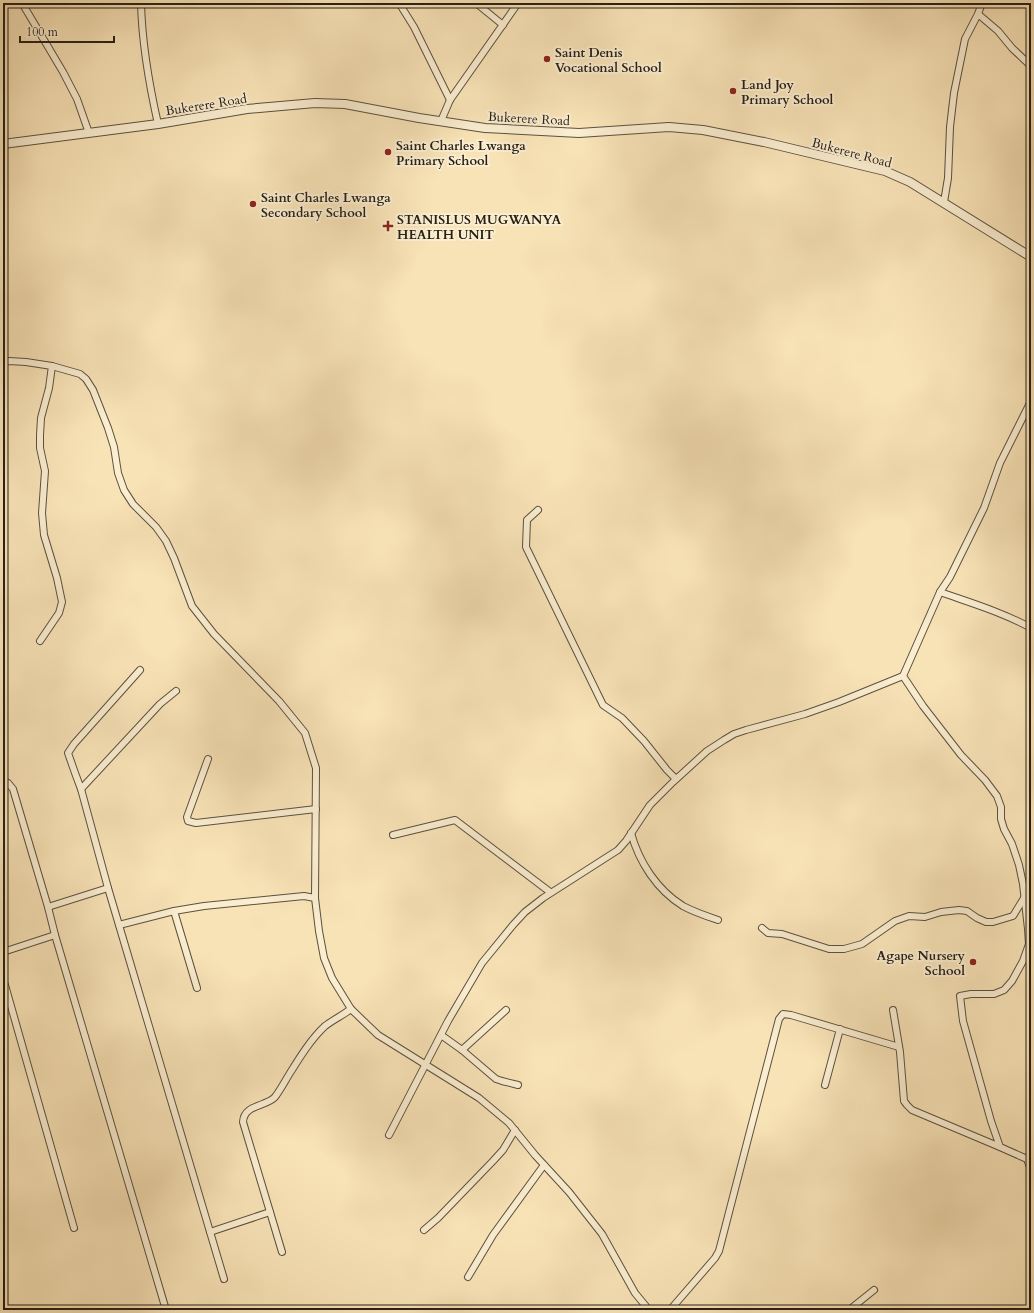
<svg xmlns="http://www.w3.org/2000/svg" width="1034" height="1313" viewBox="0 0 1034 1313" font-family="Cardo,serif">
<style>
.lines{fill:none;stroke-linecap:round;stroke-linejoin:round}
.minor-casing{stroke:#5b513e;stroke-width:8}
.tertiary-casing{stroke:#5b513e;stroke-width:10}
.minor{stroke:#faedd0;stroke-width:6}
.tertiary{stroke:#faedd0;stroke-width:8}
.poi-dot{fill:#8f2418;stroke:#faedd0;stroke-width:1.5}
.labels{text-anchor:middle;stroke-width:4;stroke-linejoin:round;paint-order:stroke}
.poi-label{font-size:13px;font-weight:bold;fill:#272016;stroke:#faedd0;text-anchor:start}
.street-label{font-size:13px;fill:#272016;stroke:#faedd0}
</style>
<rect width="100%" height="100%" fill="#f8e3b7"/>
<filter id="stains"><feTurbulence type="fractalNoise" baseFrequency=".005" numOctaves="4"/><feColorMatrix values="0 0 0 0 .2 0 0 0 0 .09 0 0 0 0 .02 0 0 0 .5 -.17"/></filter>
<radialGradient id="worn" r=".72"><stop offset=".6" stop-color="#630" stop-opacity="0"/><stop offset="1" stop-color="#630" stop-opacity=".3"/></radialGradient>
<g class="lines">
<defs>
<g id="minor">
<path d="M22 3 63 72 77 99 89 133"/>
<path d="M141 3C142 44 149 84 158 124"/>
<path d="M399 3 414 27 450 100"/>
<path d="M476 3 503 25"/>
<path d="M978 14 998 31 1012 48 1031 66"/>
<path d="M441 121 450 100 518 3"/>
<path d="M944 202 948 178 950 127 954 93 965 39 978 14 982 3"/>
<path d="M3 363 9 361 26 362 52 366 80 374 86 379 93 390 108 428 114 447 118 473 124 490 133 504 156 527 166 541 174 558 192 606 214 634 279 701 305 733 316 768 315 898 319 931 324 958 332 978 351 1009 378 1035 479 1098 509 1123 535 1155 569 1192 602 1234 635 1293 649 1310"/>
<path d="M1031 401 1000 463 984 508 950 577 940 592 903 676 923 706 961 755 985 780 997 796 1001 807V819L1004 829 1012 844 1019 865 1023 884 1028 929 1029 944 1023 961 1012 981 1004 990 994 994H971L960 996 963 1021 991 1121 1000 1147 1027 1159 1031 1170"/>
<path d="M538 510 527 520 526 547 603 705 622 718 644 741 667 770 674 777 677 778"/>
<path d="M940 592C971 603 1002 612 1031 628"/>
<path d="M40 641 59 613 62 602 57 578 44 535 42 513 45 471 40 448V435L41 418 49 388 52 366"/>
<path d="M140 670 74 744 68 753 75 773 81 789 108 888 224 1279"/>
<path d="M208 759 187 817 188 821 196 823 316 809"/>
<path d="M3 781 8 783 13 789 48 907 55 935 166 1310"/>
<path d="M81 789 160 704 176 691"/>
<path d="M631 833C639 862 657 890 683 906 694 912 706 916 718 920"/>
<path d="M393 835 455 820 550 892"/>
<path d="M48 907 108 888"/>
<path d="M174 911 197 988"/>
<path d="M119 925 174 911 204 906 304 896 315 898"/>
<path d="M762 928 768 933 782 934 829 949H844L862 944 895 921 909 916 925 917 941 912 959 910 967 911 977 918 986 922H993L1013 916 1024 898"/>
<path d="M3 952 55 935"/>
<path d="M3 978 74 1228"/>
<path d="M893 1010 900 1052 904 1101 907 1105 912 1110 1000 1147"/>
<path d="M441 1035 462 1050 506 1010"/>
<path d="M462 1050 496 1079 502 1081 518 1085"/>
<path d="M825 1085 840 1029"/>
<path d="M389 1135 448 1021 482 963 513 925 525 912 543 898 618 850 626 841 650 805 673 782 707 751 724 740 734 734 746 730 805 714 839 702 903 676"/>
<path d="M424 1230 438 1218 493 1161 503 1150 515 1130"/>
<path d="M210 1232 270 1212"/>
<path d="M282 1252 243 1122C244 1104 266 1107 275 1097 281 1089 285 1081 290 1073 300 1057 311 1039 325 1026 333 1020 343 1015 351 1009"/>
<path d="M468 1277 493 1235 544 1165"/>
<path d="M670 1310 715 1258 719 1251 779 1019 783 1014 791 1015 899 1047"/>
<path d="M849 1310 874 1290"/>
</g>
<path id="tertiary" d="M3 144 158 124 247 109 315 103 345 104 419 118 485 128 579 133 669 127 703 130 764 142 885 171 910 182 1031 257"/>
</defs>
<!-- minor casing -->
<use href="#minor" class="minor-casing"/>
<!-- tertiary casing -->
<use href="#tertiary" class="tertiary-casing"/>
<!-- minor -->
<use href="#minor" class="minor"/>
<!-- tertiary -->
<use href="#tertiary" class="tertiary"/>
</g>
<!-- markers -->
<g class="poi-dot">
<circle cx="547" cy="59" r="4"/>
<circle cx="733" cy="91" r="4"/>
<circle cx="388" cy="152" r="4"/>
<circle cx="253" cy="204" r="4"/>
<path d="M386 220h4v4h4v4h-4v4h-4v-4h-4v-4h4z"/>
<circle cx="973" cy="962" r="4"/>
</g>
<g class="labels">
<!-- poi labels -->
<g class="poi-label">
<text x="555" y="57">Saint Denis<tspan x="555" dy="15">Vocational School</tspan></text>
<text x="741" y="89">Land Joy<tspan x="741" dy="15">Primary School</tspan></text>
<text x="396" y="150">Saint Charles Lwanga<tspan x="396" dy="15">Primary School</tspan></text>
<text x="261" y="202">Saint Charles Lwanga<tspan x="261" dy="15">Secondary School</tspan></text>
<text x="397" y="224">STANISLUS MUGWANYA<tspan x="397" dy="15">HEALTH UNIT</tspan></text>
<text x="965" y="960" text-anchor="end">Agape Nursery<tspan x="965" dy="15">School</tspan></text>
</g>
<!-- street labels -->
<g class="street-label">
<text transform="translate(206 104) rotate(-9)" y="5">Bukerere Road</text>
<text transform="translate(529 118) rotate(3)" y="5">Bukerere Road</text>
<text transform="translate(852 152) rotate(15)" y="5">Bukerere Road</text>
</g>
</g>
<!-- margin -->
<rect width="1034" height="1313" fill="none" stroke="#f8e3b7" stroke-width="16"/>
<rect x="4" y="4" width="1026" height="1305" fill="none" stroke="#272016" stroke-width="2"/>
<rect x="8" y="8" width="1018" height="1297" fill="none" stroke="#272016"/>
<!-- scale -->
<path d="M20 36v6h94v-6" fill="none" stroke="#272016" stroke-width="2"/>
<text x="26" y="36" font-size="12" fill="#272016" stroke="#faedd0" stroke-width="3" paint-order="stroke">100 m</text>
<rect width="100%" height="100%" filter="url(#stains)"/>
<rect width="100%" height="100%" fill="url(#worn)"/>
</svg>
